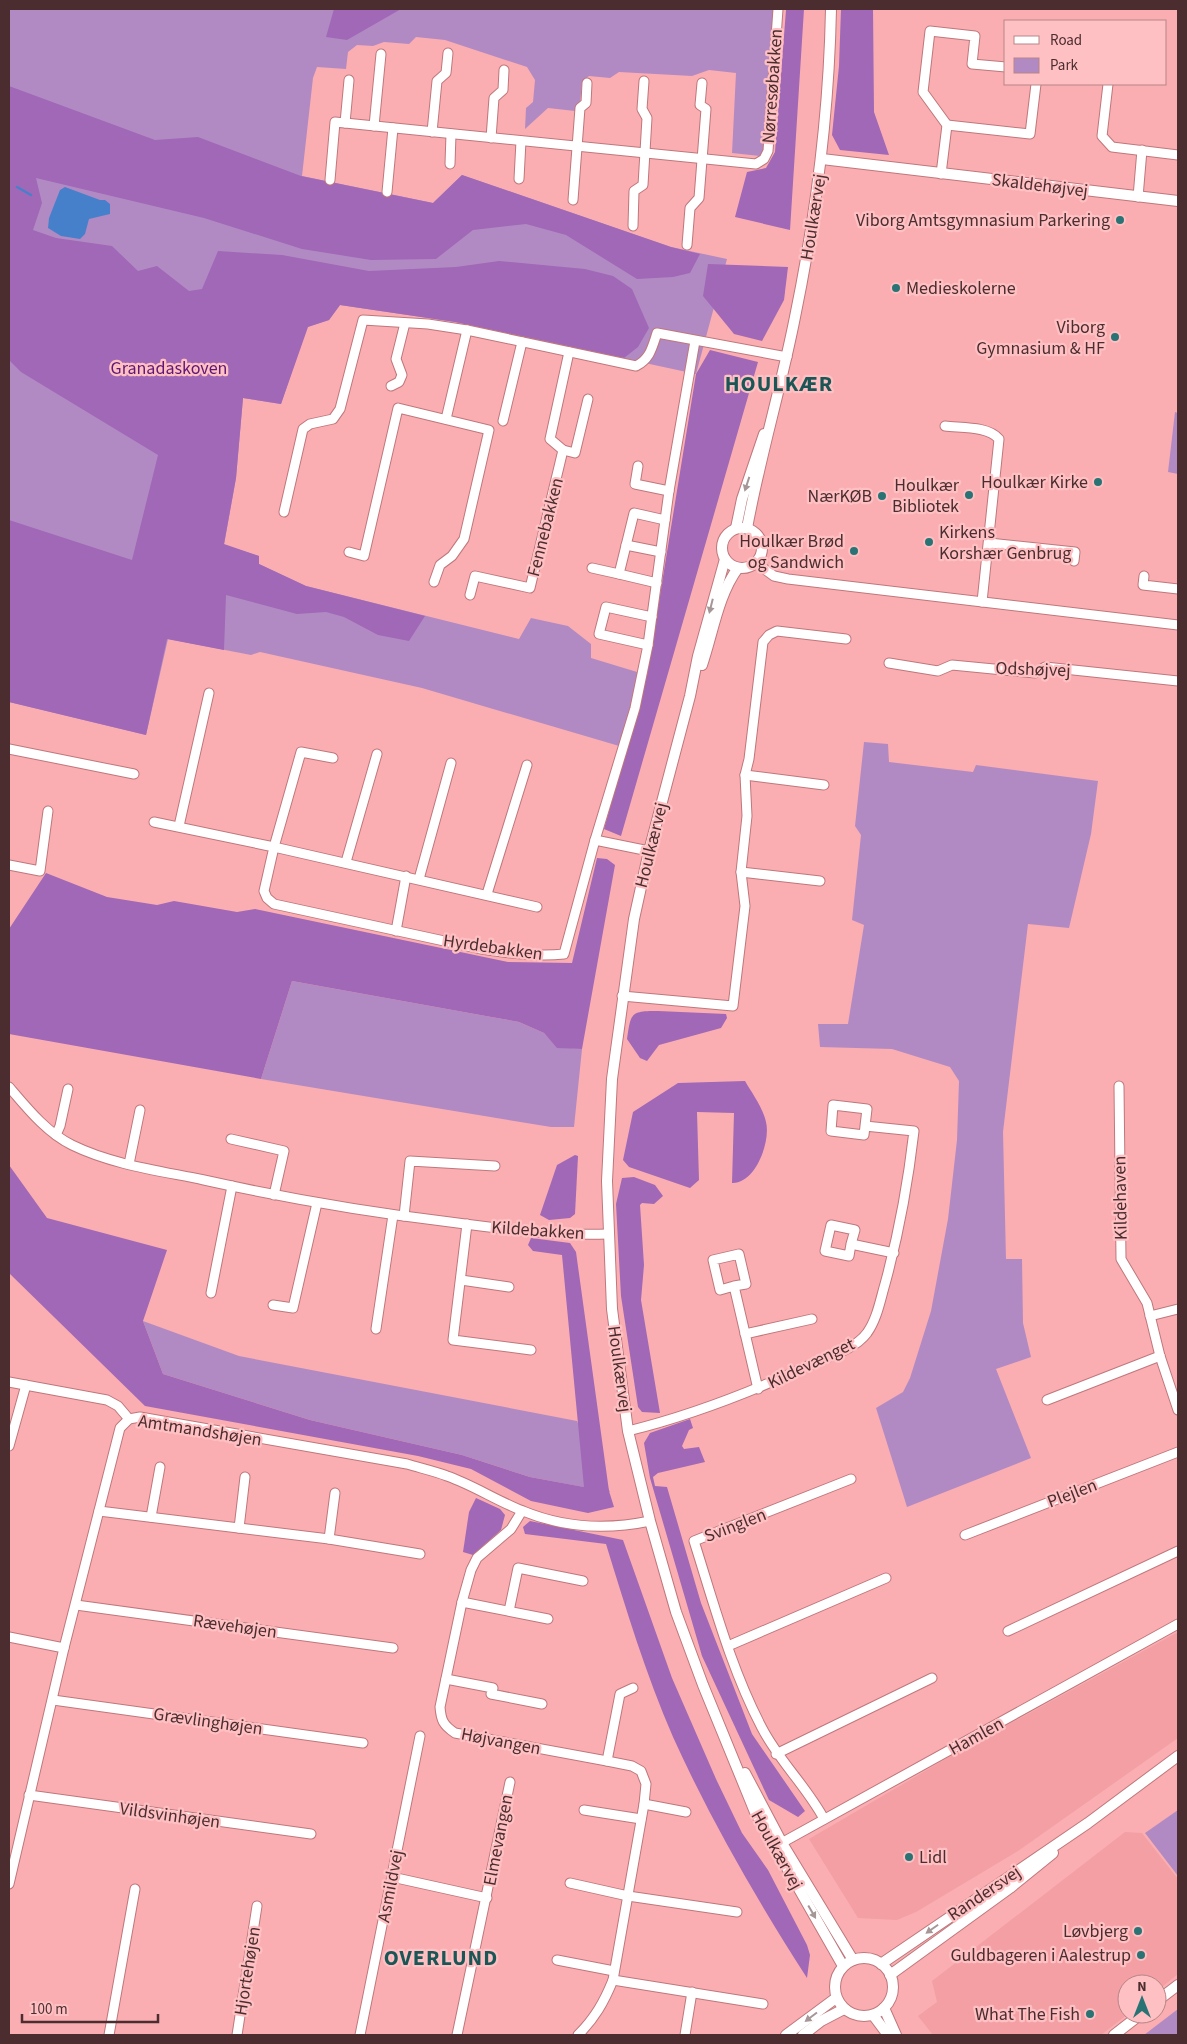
<svg xmlns="http://www.w3.org/2000/svg" width="1187" height="2044" viewBox="0 0 1187 2044" font-family="'Source Sans 3',sans-serif">
<style>
.built{fill:#f39fa4}
.green{fill:#b28ac3}
.forest{fill:#a068b6}
.water{fill:#4780ca}
.lines{fill:none;stroke-linecap:round;stroke-linejoin:round}
.stream{stroke:#4780ca;stroke-width:2.5}
.minor-casing{stroke:#bf777c;stroke-width:11}
.tertiary-casing{stroke:#bf777c;stroke-width:12}
.minor{stroke:#fff;stroke-width:9}
.tertiary{stroke:#fff;stroke-width:10}
.oneway{fill:#a69697}
.poi-dot{fill:#297374;stroke:#fec0c2;stroke-width:2}
.labels{text-anchor:middle;stroke-width:4.5;stroke-linejoin:round;paint-order:stroke}
.street-label{font-size:18px;fill:#4c2d2f;stroke:#fec0c2}
.poi-label{font-size:18px;fill:#4c2d2f;stroke:#fec0c2;text-anchor:end}
.park-label{font-size:18px;fill:#5f1777;stroke:#fec0c2}
.district-label{font-size:22px;font-weight:bold;letter-spacing:1px;fill:#1a5656;stroke:#fec0c2}
</style>
<rect width="100%" height="100%" fill="#faaeb2"/>
<!-- built -->
<g class="built">
<path d="M1178 1632V1738L1018 1851 916 1912 897 1920 858 1918 809 1839 949 1757Z"/>
<path d="M1125 1832 1142 1833 1178 1879V1974L1157 1991V1984H1127L1128 2014 1101 2035H933L918 2016 937 2002 932 1981Z"/>
</g>
<!-- green -->
<g class="green">
<path d="M9 9H774L766 145 760 156 732 153 736 73 709 70 692 76 619 72 610 78 589 76 582 82 580 104 575 111 548 108 525 129 526 108 533 102 535 80 527 67 445 40 416 37 409 44 384 42 373 46 357 45 348 52 346 69 317 67 313 78 302 176 433 203 462 175 671 247 727 259 696 374 455 322 340 305 329 320 307 327 281 404 243 398 236 478 224 545 259 556V564L306 586 519 639 531 618 568 626 591 644V658L647 675 626 748 422 688 260 652 251 655 168 639 146 735 9 702Z"/>
<path d="M1175 412 1178 413V474L1168 472Z"/>
<path d="M864 742 888 744 889 762 973 772 976 765 1098 781 1091 834 1069 928 1028 924 1003 1132 1006 1259H1022L1023 1323 1031 1357 996 1369 1031 1458 907 1507 876 1408 903 1392 910 1378 931 1311 948 1219 957 1140 959 1081 950 1067 892 1049 820 1047 818 1024H848L864 925 852 920 861 835 855 826Z"/>
<path d="M292 981 519 1022 544 1033 557 1047 582 1049 574 1127H551L261 1079Z"/>
<path d="M143 1321 239 1356 577 1421 610 1492 530 1477 462 1455 310 1420 163 1374Z"/>
<path d="M1178 1810V1876L1145 1833Z"/>
<path d="M1178 2009V2035H1144Z"/>
</g>
<!-- forest -->
<g class="forest">
<path d="M334 9H401L347 40 326 37Z"/>
<path d="M788 9H804L790 230 735 217 747 172 766 168 775 152 786 10Z"/>
<path d="M841 9H873L874 112 889 155 840 150 832 135 839 66Z"/>
<path d="M9 86 155 140 198 137 301 176 433 203 462 175 671 247 700 254 690 273 673 277 637 279 566 235 526 224 473 230 436 259 371 260 302 249 204 218 36 178 42 203 33 230 56 238 112 246 138 271 157 266 189 291 202 289 218 251 282 255 369 271 456 267 499 261 585 269 613 276 632 289 649 328 638 347 624 358 455 322 340 305 329 320 308 327 281 404 243 398 236 478 224 544 259 556V564L306 586 425 616 409 641 378 635 344 617 326 612 297 614 226 595 224 650 167 639 146 735 9 702V520L132 560 158 455 21 372 9 360Z"/>
<path d="M708 264 788 267 784 300 762 341 734 334 703 296Z"/>
<path d="M710 350 758 362 621 836 604 829 647 675 696 374Z"/>
<path d="M597 858 607 859 615 865 582 1049 557 1048 544 1033 519 1022 292 981 261 1079 9 1034V929L46 873 107 897 157 905 174 901 237 912 255 909 508 962 572 963Z"/>
<path d="M658 1011 726 1014 727 1018 721 1028 659 1045 647 1061 640 1058 627 1039C631 1013 630 1011 658 1011Z"/>
<path d="M745 1081C752 1093 763 1108 766 1122 771 1142 755 1184 732 1183L734 1113 697 1112 699 1180 690 1188 629 1167 623 1160 633 1112 678 1083Z"/>
<path d="M575 1155 578 1156 575 1214 570 1218 549 1220 540 1215 557 1165Z"/>
<path d="M9 1165 47 1218 167 1250 143 1321 163 1374 310 1420 462 1455 530 1477 584 1487 562 1255 533 1251 528 1245 531 1238 570 1243 576 1252 609 1491 614 1507 588 1513 531 1501 471 1469 418 1456 145 1406 9 1273Z"/>
<path d="M634 1177 655 1185 663 1196 654 1204 642 1203 640 1205 644 1265 641 1300 660 1413 642 1412 638 1407 621 1296 616 1204 622 1178Z"/>
<path d="M690 1419 693 1428 689 1430 682 1446 684 1449 699 1447 705 1462 658 1473 653 1477 655 1486 667 1487 701 1603 752 1734 805 1811 798 1817 769 1800 702 1656 650 1478 644 1443 650 1433Z"/>
<path d="M476 1498 500 1509 505 1515 501 1530 473 1555 463 1552 469 1512Z"/>
<path d="M530 1521 623 1540 672 1678 716 1779 742 1833 768 1870 807 1945 810 1955 807 1978C757 1900 711 1821 673 1737 646 1675 626 1609 606 1544L525 1534 523 1527Z"/>
</g>
<!-- water -->
<path class="water" d="M65 187 100 200H105L110 204V214L89 219 85 234 80 239 61 236 48 228 49 218 60 190Z"/>
<g class="lines">
<!-- stream -->
<path class="stream" d="M17 187 31 195"/>
<defs>
<g id="minor">
<path d="M1108 84 1102 136 1112 147 1178 155"/>
<path d="M345 123 349 80"/>
<path d="M947 125 1030 134 1036 84"/>
<path d="M374 126 381 54"/>
<path d="M432 132 437 81 446 73 448 53"/>
<path d="M491 138 494 98 503 90 504 70"/>
<path d="M450 164 451 134"/>
<path d="M941 174 947 125 923 92 930 31 975 36 972 64 1006 67"/>
<path d="M519 179 521 141"/>
<path d="M330 180 335 122 756 164 764 159 768 151 778 9"/>
<path d="M387 192 393 128"/>
<path d="M1138 197 1142 150"/>
<path d="M573 200 580 108 586 103 587 83"/>
<path d="M633 226 634 191 643 185 647 118 642 109 644 81"/>
<path d="M687 245 690 208 699 198 706 109 700 105 702 83"/>
<path d="M391 386 399 382 402 375 396 359 405 323"/>
<path d="M446 419 467 330"/>
<path d="M503 421 522 342"/>
<path d="M945 426C962 428 988 426 999 439L982 602"/>
<path d="M563 450 575 453 588 399"/>
<path d="M638 466 635 484 669 491"/>
<path d="M284 512 303 429 310 424 333 419 340 409 363 320 428 324 467 330 636 366C650 359 652 348 657 333L787 357"/>
<path d="M989 543 1075 552 1074 561"/>
<path d="M626 545 661 552"/>
<path d="M349 552 364 556 398 408 489 430 464 539 452 556 440 565 434 582"/>
<path d="M756 563 774 576 788 579 1178 625"/>
<path d="M592 568 619 574"/>
<path d="M1144 576 1143 585 1178 589"/>
<path d="M657 583 619 574 634 513 665 520"/>
<path d="M470 595 475 576 530 588 563 450 550 439 569 352"/>
<path d="M648 645 599 634 606 607 652 617"/>
<path d="M889 663 938 671 952 665 1035 673 1045 667 1178 681"/>
<path d="M9 749 134 774"/>
<path d="M333 758 301 752 274 847 537 907"/>
<path d="M745 775 824 785"/>
<path d="M154 822 274 847 264 891 267 898 274 904 481 949C508 953 537 957 564 954L595 840 649 851"/>
<path d="M179 826 209 693"/>
<path d="M595 840 635 708 648 645 669 491 695 341"/>
<path d="M346 862 377 754"/>
<path d="M9 865 40 871 48 811"/>
<path d="M741 872 820 881"/>
<path d="M419 879 451 763"/>
<path d="M487 894 527 765"/>
<path d="M396 931 406 876"/>
<path d="M622 996 733 1006 745 906 741 872 747 816 745 775 749 759 763 642 769 635 777 631 846 639"/>
<path d="M1119 1086 1121 1259 1147 1303 1160 1356 1178 1410"/>
<path d="M9 1087C27 1108 47 1133 72 1145 113 1165 161 1171 204 1180 285 1198 367 1212 450 1222 502 1229 555 1236 608 1234"/>
<path d="M56 1135 60 1126 68 1089"/>
<path d="M231 1139 284 1151 274 1195"/>
<path d="M129 1164 140 1110"/>
<path d="M404 1216 410 1161 495 1166"/>
<path d="M467 1224 453 1340 531 1350"/>
<path d="M851 1244 849 1256 825 1251 831 1225 855 1230 851 1244 894 1253"/>
<path d="M461 1280 509 1287"/>
<path d="M734 1286 720 1290 713 1260 739 1254 746 1284 734 1286 758 1389"/>
<path d="M211 1293 232 1186"/>
<path d="M273 1305 293 1308 317 1203"/>
<path d="M1150 1316 1178 1309"/>
<path d="M376 1329 393 1215"/>
<path d="M745 1334 812 1319"/>
<path d="M9 1382 107 1400 118 1406 129 1419"/>
<path d="M1047 1400 1160 1356"/>
<path d="M628 1431C693 1415 754 1391 814 1363 831 1356 855 1349 867 1333 877 1319 880 1301 885 1284 899 1233 908 1183 914 1131L865 1126 864 1135 831 1131 833 1105 867 1109 865 1126"/>
<path d="M9 1446 26 1385"/>
<path d="M99 1511 329 1539 420 1554"/>
<path d="M522 1511 511 1529 477 1558 471 1570 462 1602 440 1707C441 1720 443 1725 455 1733L607 1761 632 1766 641 1771 646 1784 644 1804 613 1980C604 2002 595 2018 578 2035"/>
<path d="M151 1517 160 1467"/>
<path d="M239 1528 245 1477"/>
<path d="M965 1535 1178 1452"/>
<path d="M329 1539 335 1493"/>
<path d="M462 1602 548 1619"/>
<path d="M76 1605 393 1648"/>
<path d="M509 1611 518 1568 583 1581"/>
<path d="M1008 1631 1178 1551"/>
<path d="M9 1637 64 1648"/>
<path d="M728 1646 886 1578"/>
<path d="M446 1679 493 1688 491 1694 542 1704"/>
<path d="M53 1700 363 1743"/>
<path d="M776 1754 932 1678"/>
<path d="M607 1761 620 1694 633 1688"/>
<path d="M29 1795 311 1834"/>
<path d="M644 1804 686 1812"/>
<path d="M584 1810 641 1819"/>
<path d="M824 1819C807 1787 779 1761 762 1728 731 1669 714 1604 694 1541L851 1479"/>
<path d="M776 1846 1178 1624"/>
<path d="M392 1877 487 1898"/>
<path d="M570 1883 628 1896 737 1912"/>
<path d="M9 1884 64 1648 120 1428 129 1419 140 1417 407 1464C420 1468 434 1471 447 1476 473 1485 497 1501 523 1511 564 1528 607 1530 650 1521"/>
<path d="M557 1960 614 1971"/>
<path d="M613 1980 763 2004"/>
<path d="M109 2035 135 1889"/>
<path d="M237 2035 257 1906"/>
<path d="M360 2035 420 1736"/>
<path d="M457 2035 510 1782"/>
<path d="M685 2035 692 1992"/>
</g>
<g id="tertiary">
<path d="M822 159 1178 201"/>
<circle cx="742" cy="548" r="20"/>
<path d="M736 528 742 499 764 434"/>
<path d="M747 528C760 457 781 388 795 317 816 215 829 113 831 9"/>
<path d="M725 559 698 656 690 696 649 851 634 919 612 1079 607 1181 612 1309 628 1431 650 1521 676 1612 703 1685 755 1812 843 1966"/>
<path d="M702 665C713 633 718 595 738 568"/>
<path d="M745 1773 782 1843 853 1960"/>
<circle cx="864" cy="1987" r="29"/>
<path d="M881 1964 1088 1823 1178 1756"/>
<path d="M890 1975 1010 1888 1053 1853"/>
<path d="M1157 2001 1178 1985"/>
<path d="M884 2008 896 2035"/>
<path d="M873 2015 888 2035"/>
<path d="M786 2035 836 1998"/>
<path d="M803 2035 821 2021 844 2009"/>
<path d="M1114 2035 1141 2014"/>
</g>
</defs>
<!-- minor casing -->
<use href="#minor" class="minor-casing"/>
<!-- tertiary casing -->
<use href="#tertiary" class="tertiary-casing"/>
<!-- minor -->
<use href="#minor" class="minor"/>
<!-- tertiary -->
<use href="#tertiary" class="tertiary"/>
</g>
<!-- one-way arrows -->
<defs><path id="oneway-solid" d="M-6-.8H1V-3.2L6.5 0L1 3.2V.8H-6Z" transform="scale(1.25)"/></defs>
<g class="oneway">
<use href="#oneway-solid" transform="translate(747 484) rotate(108)"/>
<use href="#oneway-solid" transform="translate(711 606) rotate(104)"/>
<use href="#oneway-solid" transform="translate(812 1912) rotate(60)"/>
<use href="#oneway-solid" transform="translate(932 1929) rotate(145)"/>
<use href="#oneway-solid" transform="translate(811 2017) rotate(143)"/>
</g>
<!-- markers -->
<g class="poi-dot">
<circle cx="1120" cy="220" r="5"/>
<circle cx="896" cy="288" r="5"/>
<circle cx="1115" cy="337" r="5"/>
<circle cx="1098" cy="482" r="5"/>
<circle cx="969" cy="495" r="5"/>
<circle cx="882" cy="496" r="5"/>
<circle cx="929" cy="542" r="5"/>
<circle cx="854" cy="551" r="5"/>
<circle cx="909" cy="1857" r="5"/>
<circle cx="1138" cy="1931" r="5"/>
<circle cx="1141" cy="1955" r="5"/>
<circle cx="1090" cy="2014" r="5"/>
</g>
<g class="labels">
<!-- street labels -->
<g class="street-label">
<text transform="translate(772 86) rotate(-86)" y="6">Nørresøbakken</text>
<text transform="translate(1040 185) rotate(7)" y="6">Skaldehøjvej</text>
<text transform="translate(813 217) rotate(-81)" y="6">Houlkærvej</text>
<text transform="translate(545 527) rotate(-76)" y="6">Fennebakken</text>
<text transform="translate(1033 669) rotate(2)" y="6">Odshøjvej</text>
<text transform="translate(651 845) rotate(-76)" y="6">Houlkærvej</text>
<text transform="translate(493 947) rotate(8)" y="6">Hyrdebakken</text>
<text transform="translate(1120 1198) rotate(-91)" y="6">Kildehaven</text>
<text transform="translate(538 1230) rotate(4)" y="6">Kildebakken</text>
<text transform="translate(811 1363) rotate(-26)" y="6">Kildevænget</text>
<text transform="translate(620 1369) rotate(82)" y="6">Houlkærvej</text>
<text transform="translate(200 1430) rotate(9)" y="6">Amtmandshøjen</text>
<text transform="translate(1072 1493) rotate(-21)" y="6">Plejlen</text>
<text transform="translate(735 1525) rotate(-21)" y="6">Svinglen</text>
<text transform="translate(235 1626) rotate(8)" y="6">Rævehøjen</text>
<text transform="translate(208 1721) rotate(8)" y="6">Grævlinghøjen</text>
<text transform="translate(976 1736) rotate(-29)" y="6">Hamlen</text>
<text transform="translate(501 1741) rotate(11)" y="6">Højvangen</text>
<text transform="translate(170 1815) rotate(8)" y="6">Vildsvinhøjen</text>
<text transform="translate(498 1840) rotate(-79)" y="6">Elmevangen</text>
<text transform="translate(777 1850) rotate(61)" y="6">Houlkærvej</text>
<text transform="translate(390 1886) rotate(-79)" y="6">Asmildvej</text>
<text transform="translate(984 1893) rotate(-34)" y="6">Randersvej</text>
<text transform="translate(247 1971) rotate(-81)" y="6">Hjortehøjen</text>
</g>
<!-- poi labels -->
<g class="poi-label">
<text x="1110" y="226">Viborg Amtsgymnasium Parkering</text>
<text x="906" y="294" text-anchor="start">Medieskolerne</text>
<text x="1105" y="333">Viborg<tspan x="1105" dy="21">Gymnasium &amp; HF</tspan></text>
<text x="1088" y="488">Houlkær Kirke</text>
<text x="959" y="491">Houlkær<tspan x="959" dy="21">Bibliotek</tspan></text>
<text x="872" y="502">NærKØB</text>
<text x="939" y="538" text-anchor="start">Kirkens<tspan x="939" dy="21">Korshær Genbrug</tspan></text>
<text x="844" y="547">Houlkær Brød<tspan x="844" dy="21">og Sandwich</tspan></text>
<text x="919" y="1863" text-anchor="start">Lidl</text>
<text x="1128" y="1937">Løvbjerg</text>
<text x="1131" y="1961">Guldbageren i Aalestrup</text>
<text x="1080" y="2020">What The Fish</text>
</g>
<!-- park labels -->
<g class="park-label">
<text x="169" y="374">Granadaskoven</text>
</g>
<!-- district labels -->
<g class="district-label">
<text x="779" y="391">HOULKÆR</text>
<text x="441" y="1965">OVERLUND</text>
</g>
</g>
<!-- border -->
<rect width="1187" height="2044" fill="none" stroke="#4c2d2f" stroke-width="20"/>
<!-- legend -->
<rect x="1004" y="20" width="162" height="65" fill="#fec0c2" stroke="#b78587"/>
<rect x="1014" y="36" width="25" height="8" fill="#ffffff" stroke="#b78587"/>
<text x="1050" y="45" font-size="15" fill="#4c2d2f">Road</text>
<rect x="1014" y="58" width="25" height="15" fill="#b28ac3" stroke="#b78587"/>
<text x="1050" y="70" font-size="15" fill="#4c2d2f">Park</text>
<!-- north arrow -->
<g transform="translate(1142 1999)"><circle r="24" fill="#fec0c2" stroke="#b78587"/>
<path d="M0-4L9 19L0 12L-9 19Z" fill="#297374"/>
<text y="-8" font-size="14" font-weight="bold" text-anchor="middle" fill="#4c2d2f">N</text>
</g>
<!-- scale -->
<path d="M22 2014v8h136v-8" fill="none" stroke="#4c2d2f" stroke-width="2.5"/>
<text x="30" y="2014" font-size="15" fill="#4c2d2f" stroke="#fec0c2" stroke-width="4" paint-order="stroke">100 m</text>
</svg>
